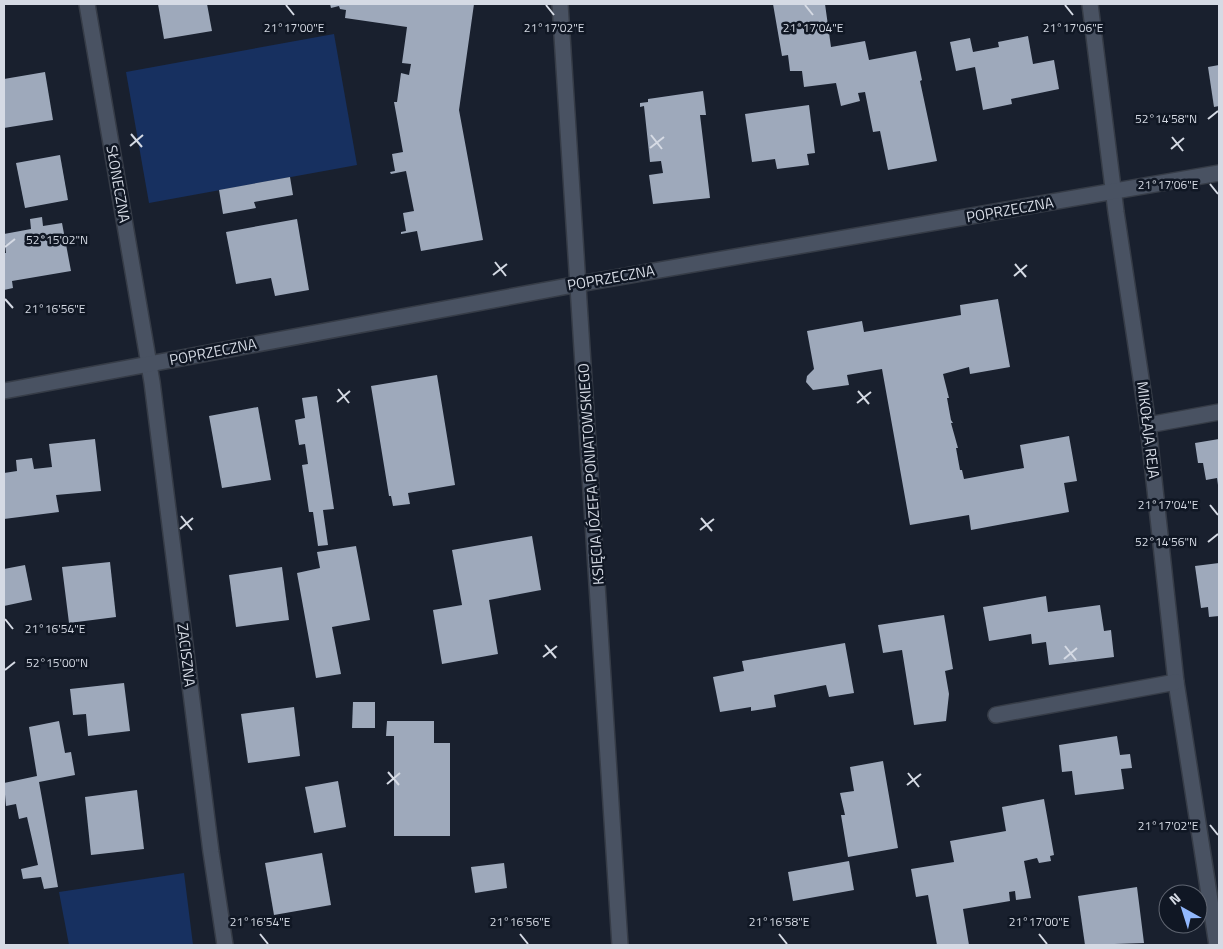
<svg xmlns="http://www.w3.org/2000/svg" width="1223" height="949" viewBox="0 0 1223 949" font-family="'Titillium Web',sans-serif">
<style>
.green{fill:#173060}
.building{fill:#9ea9bb}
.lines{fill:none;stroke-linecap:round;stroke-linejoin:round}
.minor-casing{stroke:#363c47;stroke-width:18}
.minor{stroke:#495262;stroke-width:15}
.ticks{fill:none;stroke:#d5dae4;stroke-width:2}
.labels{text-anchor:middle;stroke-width:5;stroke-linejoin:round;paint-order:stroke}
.street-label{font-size:15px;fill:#d5dae4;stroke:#101724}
.ticks-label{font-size:12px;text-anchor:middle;fill:#d5dae4;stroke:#101724;stroke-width:5;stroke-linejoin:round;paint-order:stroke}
</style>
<rect width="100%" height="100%" fill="#19202e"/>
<!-- green -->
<g class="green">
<path d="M334 34 357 165 149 203 126 72Z"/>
<path d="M184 873 193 945H69L59 892Z"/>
</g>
<!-- building -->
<g class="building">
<path d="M158 4H207L212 31 164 39Z"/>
<path d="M330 4H474L459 110 483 240 421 251 417 231 401 234V232L406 231 403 213 414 211 406 171 391 174 390 172 395 171 392 154 403 152 394 102H397L401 73 409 75 411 64 402 63 407 27 345 18 346 10 340 9 339 6 331 8Z"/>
<path d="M773 4H825L831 47 865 41 869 60 916 51 922 80 920 81 937 161 888 170 880 131 873 132 865 92 858 93 860 101 841 106 836 83 804 87 802 71H790L788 55 782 56Z"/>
<path d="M1028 36 1033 64 1054 60 1059 89 1011 99 1012 104 983 110 975 67 956 71 950 42 970 38 973 52 999 47 998 42Z"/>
<path d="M1219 65V106L1214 107 1208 67Z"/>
<path d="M45 72 53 120 4 128V79Z"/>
<path d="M703 91 706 115H700L710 198 653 204 649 175 663 173 661 161 650 162 644 106 640 107V103L648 102V99Z"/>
<path d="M809 105 815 153 807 154 809 165 777 169 775 159 752 162 745 114Z"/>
<path d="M60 155 68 200 25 208 16 163Z"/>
<path d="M290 177 293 195 254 202 256 208 223 214 219 190Z"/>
<path d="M42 217 43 226 62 223 71 271 12 281 13 288 4 290V253H6L4 234 31 229 30 219Z"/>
<path d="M297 219 309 290 275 296 271 278 236 284 226 232Z"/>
<path d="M998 299 1010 367 970 374 969 367 943 374 949 398H947L951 420 953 423H951L958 448H956L960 470H962L964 479 1024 468 1020 445 1069 436 1077 481 1064 483 1069 512 971 530 969 515 910 525 882 369 847 375 849 385 813 390 806 382 807 376 814 369 807 331 862 321 864 332 961 315 960 305Z"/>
<path d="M437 375 455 485 408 493 410 504 393 506 391 496H389L371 386Z"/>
<path d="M317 396 334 509 323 510 328 545 318 546 313 512H309L302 465 308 464 305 444 299 445 295 420 305 418 302 398Z"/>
<path d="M258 407 271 480 222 488 209 416Z"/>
<path d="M95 439 101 491 56 495 59 512 4 519V473L17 471 16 460 32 458 34 469 52 467 49 444Z"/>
<path d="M1219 439V485H1218L1217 478 1206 480 1203 463H1198L1195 443Z"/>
<path d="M532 536 541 590 489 600 498 654 442 664 433 610 462 605 452 550Z"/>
<path d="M356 546 370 620 332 627 341 674 316 678 297 573 320 568 317 552Z"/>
<path d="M110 562 116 617 69 623 62 567Z"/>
<path d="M1219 563V616L1209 617 1208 607 1201 608 1195 566Z"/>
<path d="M25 565 32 600 4 606V569Z"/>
<path d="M282 567 289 620 236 627 229 575Z"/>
<path d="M1046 596 1048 612 1100 605 1104 631 1111 630 1114 657 1049 665 1046 642 1032 644 1031 634 989 641 983 607Z"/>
<path d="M944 615 953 669 945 671 949 694 946 721 914 725 902 650 883 653 878 625Z"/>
<path d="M845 643 854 693 829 697 826 685 774 695 776 707 751 711V707L720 712 713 677 744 671 742 661Z"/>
<path d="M124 683 130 731 88 736 86 714 73 715 70 689Z"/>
<path d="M353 702H375V728H352Z"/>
<path d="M294 707 300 756 248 763 241 714Z"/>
<path d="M59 721 65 753 71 752 75 775 39 782 58 887 44 889 41 877 23 879 21 869 38 865 27 817 19 819 16 804 6 806 4 783 37 776 29 727Z"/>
<path d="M387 721H434V743H450V836H394V736H386Z"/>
<path d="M1117 736 1120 755 1130 754 1132 768 1121 769 1124 789 1075 795 1072 771 1062 772 1059 745Z"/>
<path d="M883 761 898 848 848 857 841 815H845L840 793 854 791 850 767Z"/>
<path d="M338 781 346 827 314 833 305 787Z"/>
<path d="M137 790 144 849 91 855 85 797Z"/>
<path d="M1044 799 1054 855 1050 856 1051 861 1039 863 1037 858 1024 861 1031 898 1016 900 1015 891 1009 892 1010 901 963 909 969 945H937L928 895 916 897 911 869 954 862 950 841 1006 831 1002 807Z"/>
<path d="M322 853 331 905 274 915 265 863Z"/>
<path d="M849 861 854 890 793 901 788 872Z"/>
<path d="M504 863 507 888 475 893 471 867Z"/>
<path d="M1137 887 1144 943 1085 945 1078 896Z"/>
</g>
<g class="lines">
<defs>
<g id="minor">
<path d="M87 4 152 382 211 852 225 945"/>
<path d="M560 4 620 945"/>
<path d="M1090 4 1116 212 1148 425 1176 682 1217 945"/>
<path d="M4 391 579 284 1219 173"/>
<path d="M1148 425 1219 412"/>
<path d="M996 715 1176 682"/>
</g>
</defs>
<!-- minor casing -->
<use href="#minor" class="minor-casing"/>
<!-- minor -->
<use href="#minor" class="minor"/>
</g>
<!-- ticks -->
<path class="ticks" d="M286 5 294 15M546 5 554 15M805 5 813 15M1065 5 1073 15M1208 119 1218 111M131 134 142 147M651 135 662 149M1172 137 1183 151M130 146 143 135M650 148 664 137M1171 149 1184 138M1210 184 1218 194M5 247 15 239M495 262 506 276M1015 264 1026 277M493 275 507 264M1014 276 1027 265M5 299 13 308M338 389 349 403M858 391 869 404M337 402 350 391M857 403 871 392M1210 505 1218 515M181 516 192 530M701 518 712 531M180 529 193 518M700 530 714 519M1208 542 1218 534M5 619 13 629M545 645 556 658M1065 646 1076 660M543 657 557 646M1064 659 1077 648M5 670 15 662M388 772 399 785M908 773 919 787M387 784 400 773M907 785 921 774M1210 825 1218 835M260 934 268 944M520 934 528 944M779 934 787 944M1039 934 1047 944"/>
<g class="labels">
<!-- street labels -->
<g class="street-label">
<text transform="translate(118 184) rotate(80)" y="5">SŁONECZNA</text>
<text transform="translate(1010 210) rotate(-10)" y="5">POPRZECZNA</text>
<text transform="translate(611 278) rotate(-10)" y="5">POPRZECZNA</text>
<text transform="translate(213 352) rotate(-11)" y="5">POPRZECZNA</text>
<text transform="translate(1148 430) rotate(83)" y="5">MIKOŁAJA REJA</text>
<text transform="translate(591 474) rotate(-94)" y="5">KSIĘCIA JÓZEFA PONIATOWSKIEGO</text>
<text transform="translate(186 655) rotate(83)" y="5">ZACISZNA</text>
</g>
</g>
<g class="ticks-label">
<text x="294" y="32">21°17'00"E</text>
<text x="554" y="32">21°17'02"E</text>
<text x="813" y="32">21°17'04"E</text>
<text x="1073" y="32">21°17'06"E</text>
<text x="1166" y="123">52°14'58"N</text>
<text x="1168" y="189">21°17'06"E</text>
<text x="57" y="244">52°15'02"N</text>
<text x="55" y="313">21°16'56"E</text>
<text x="1168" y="509">21°17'04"E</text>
<text x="1166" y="546">52°14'56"N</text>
<text x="55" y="633">21°16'54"E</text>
<text x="57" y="667">52°15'00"N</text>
<text x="1168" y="830">21°17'02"E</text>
<text x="260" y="926">21°16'54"E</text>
<text x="520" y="926">21°16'56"E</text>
<text x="779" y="926">21°16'58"E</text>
<text x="1039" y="926">21°17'00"E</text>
</g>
<!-- border -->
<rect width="1223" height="949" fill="none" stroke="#d5dae4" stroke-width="10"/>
<!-- north arrow -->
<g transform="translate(1183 909) rotate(321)"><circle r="24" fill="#101724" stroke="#5f6571"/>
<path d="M0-4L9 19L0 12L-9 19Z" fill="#91b8fd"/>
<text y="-8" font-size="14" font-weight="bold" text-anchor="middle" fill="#d5dae4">N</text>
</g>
</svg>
